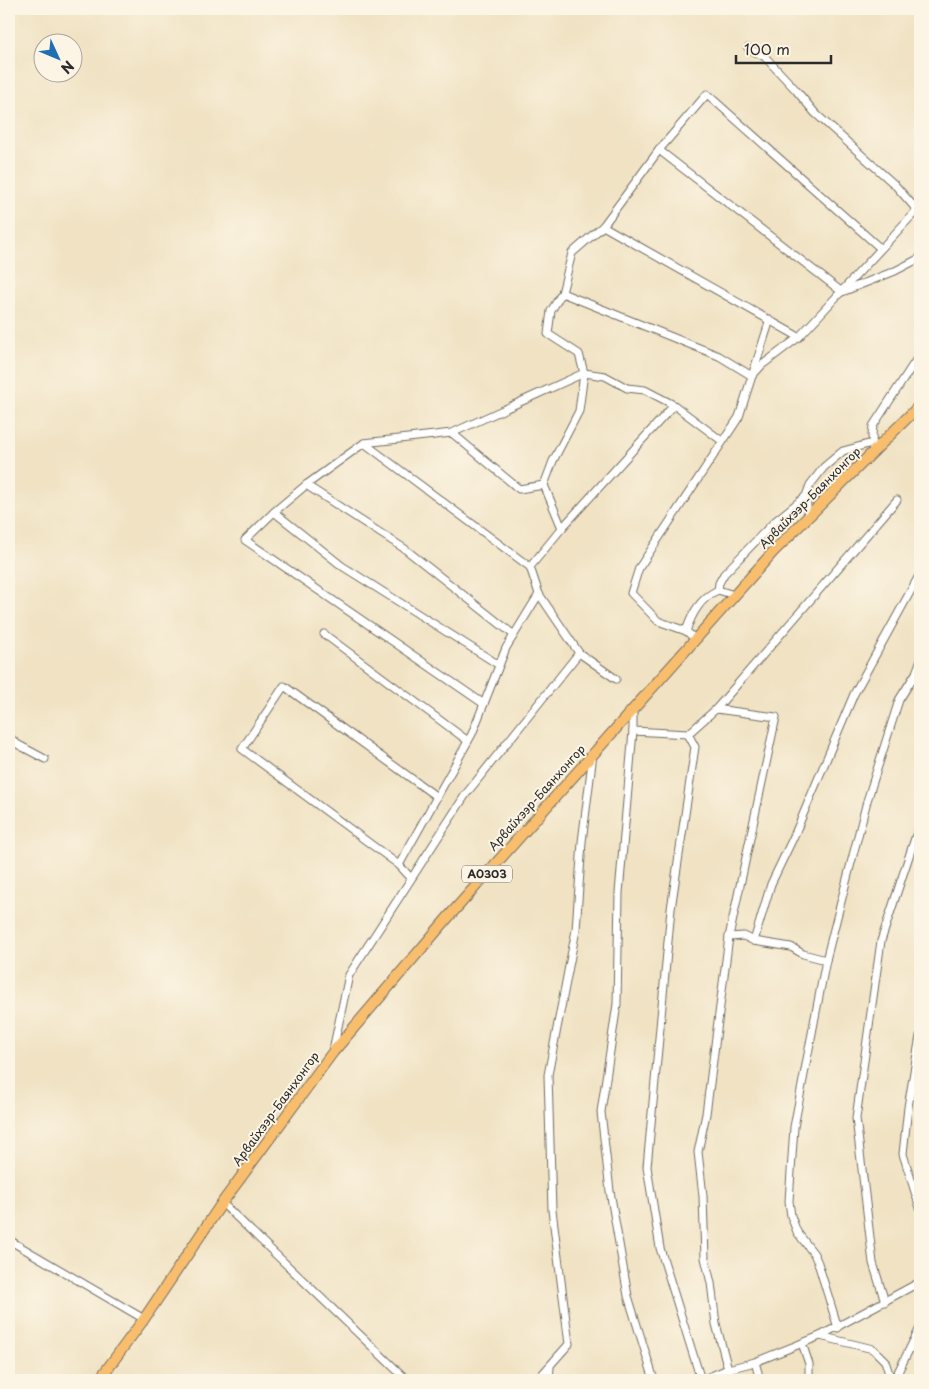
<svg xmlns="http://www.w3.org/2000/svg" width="929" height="1389" viewBox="0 0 929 1389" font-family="'Playpen Sans',sans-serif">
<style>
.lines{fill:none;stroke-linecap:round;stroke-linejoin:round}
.minor-casing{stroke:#706b60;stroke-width:9}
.highway-casing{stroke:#706b60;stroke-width:12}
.minor{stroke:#fff;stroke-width:7}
.highway{stroke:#f9be6d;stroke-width:10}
.labels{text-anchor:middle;stroke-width:4;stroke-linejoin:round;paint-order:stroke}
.shield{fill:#fcf5e5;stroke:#6a6863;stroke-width:1}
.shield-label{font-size:11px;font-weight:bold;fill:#2b2b2b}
.street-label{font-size:12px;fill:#2b2b2b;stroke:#fcf5e5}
</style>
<rect width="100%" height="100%" fill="#fcf5e5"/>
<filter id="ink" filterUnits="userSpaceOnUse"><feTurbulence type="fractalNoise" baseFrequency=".02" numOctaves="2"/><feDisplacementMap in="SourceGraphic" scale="10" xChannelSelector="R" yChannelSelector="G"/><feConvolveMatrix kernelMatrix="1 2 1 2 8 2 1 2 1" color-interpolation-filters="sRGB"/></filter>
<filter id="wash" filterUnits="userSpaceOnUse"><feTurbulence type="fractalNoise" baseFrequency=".0096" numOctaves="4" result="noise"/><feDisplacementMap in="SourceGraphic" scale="20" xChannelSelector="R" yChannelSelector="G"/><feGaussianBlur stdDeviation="1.12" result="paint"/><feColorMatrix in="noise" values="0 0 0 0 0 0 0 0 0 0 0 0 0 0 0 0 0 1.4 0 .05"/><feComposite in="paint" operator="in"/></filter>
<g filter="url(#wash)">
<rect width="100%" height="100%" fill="#f0e2c3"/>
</g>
<g filter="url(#ink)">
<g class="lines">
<defs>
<g id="minor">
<path d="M659 150 842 292 895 271 920 258"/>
<path d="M603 226 799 337"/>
<path d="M562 293 719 356 752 376 768 326 769 319"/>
<path d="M452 433 519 489 544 485"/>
<path d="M364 443 530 567"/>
<path d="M873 452 872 435 873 426 920 354"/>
<path d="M306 485 405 549 514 635"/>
<path d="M274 512 342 566 499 665"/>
<path d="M808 517 806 496 810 485 824 467 843 451 872 443"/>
<path d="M562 528 544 485 553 461 579 411 584 373 579 354 548 334 551 311 562 293 572 253 603 226 659 150 707 94 880 248"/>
<path d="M718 590 719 583 724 574 774 522 806 496"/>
<path d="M686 631 658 621 631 593 639 568 739 417 752 376 762 365 799 337 917 210 895 185 815 113 795 89 765 57 748 48"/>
<path d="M324 634 468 741"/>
<path d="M695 639 686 631C692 614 700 598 718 590L734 595"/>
<path d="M616 679 579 653 539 594 530 567 562 528 674 405"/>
<path d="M484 704 245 540 274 512 306 485 364 443 452 433 584 373 605 376 627 388 645 390 674 405 722 441"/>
<path d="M716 709 776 717 729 937 706 1114 698 1152 703 1196 705 1258 711 1283 716 1324 728 1369"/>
<path d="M633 710V731L619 893 617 1004 601 1112 610 1191 628 1296 654 1380"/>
<path d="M633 731 688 734 716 709 897 500"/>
<path d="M688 734 695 747 671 909 647 1167 660 1248 701 1380"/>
<path d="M9 737 17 744 45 759"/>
<path d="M399 865 472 734 506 648 539 594"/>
<path d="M411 878 399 865 242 749 284 686 437 797"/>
<path d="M729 937 744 936 754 941 791 947 803 954 826 960"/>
<path d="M754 941 771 884 794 836 854 694 920 574"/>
<path d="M920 1036 908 1107 903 1154 920 1208"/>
<path d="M333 1050 349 975 466 794 579 653"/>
<path d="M222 1203 407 1380"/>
<path d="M9 1240 144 1319"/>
<path d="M885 1302 873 1263 856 1118 881 941 920 823"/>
<path d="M838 1328 818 1263 814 1254 797 1232 791 1216 789 1201 794 1127 826 960 867 801 899 700 916 673 920 662"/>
<path d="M820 1336 873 1349 885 1361 891 1380"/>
<path d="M802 1343 809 1364V1380"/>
<path d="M755 1362 760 1380"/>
<path d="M537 1380 569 1344 552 1210 548 1075 576 930 582 842 593 754"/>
<path d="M549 1380 550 1367"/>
<path d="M702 1380 728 1369 755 1362 820 1336 920 1282"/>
<path d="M894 1380 920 1328"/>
</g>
<path id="highway" d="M99 1380 144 1319 222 1203 333 1052 451 914 773 552 920 405"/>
</defs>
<!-- minor casing -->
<use href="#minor" class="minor-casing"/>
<!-- highway casing -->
<use href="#highway" class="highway-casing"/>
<!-- minor -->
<use href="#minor" class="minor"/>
<!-- highway -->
<use href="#highway" class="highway"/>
</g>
</g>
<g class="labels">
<!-- shield labels -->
<rect class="shield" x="462" y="865.5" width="50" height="17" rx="4"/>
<g class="shield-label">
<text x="487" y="878">A0303</text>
</g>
<!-- street labels -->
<g class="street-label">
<text transform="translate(810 498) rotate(-45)" y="4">Арвайхээр-Баянхонгор</text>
<text transform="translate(537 798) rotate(-48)" y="4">Арвайхээр-Баянхонгор</text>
<text transform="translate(276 1109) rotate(-54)" y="4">Арвайхээр-Баянхонгор</text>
</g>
</g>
<!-- margin -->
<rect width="929" height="1389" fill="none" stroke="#fcf5e5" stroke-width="30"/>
<!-- north arrow -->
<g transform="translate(58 58) rotate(134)"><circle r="24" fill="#fcf5e5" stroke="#a8a49b"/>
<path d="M0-4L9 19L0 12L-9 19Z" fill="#1f6fb2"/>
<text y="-8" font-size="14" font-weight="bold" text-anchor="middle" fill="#2b2b2b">N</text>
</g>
<!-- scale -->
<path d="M736 55v8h95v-8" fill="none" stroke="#2b2b2b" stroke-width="2.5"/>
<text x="744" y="55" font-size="15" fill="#2b2b2b" stroke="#fcf5e5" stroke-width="4" paint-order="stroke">100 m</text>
</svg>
